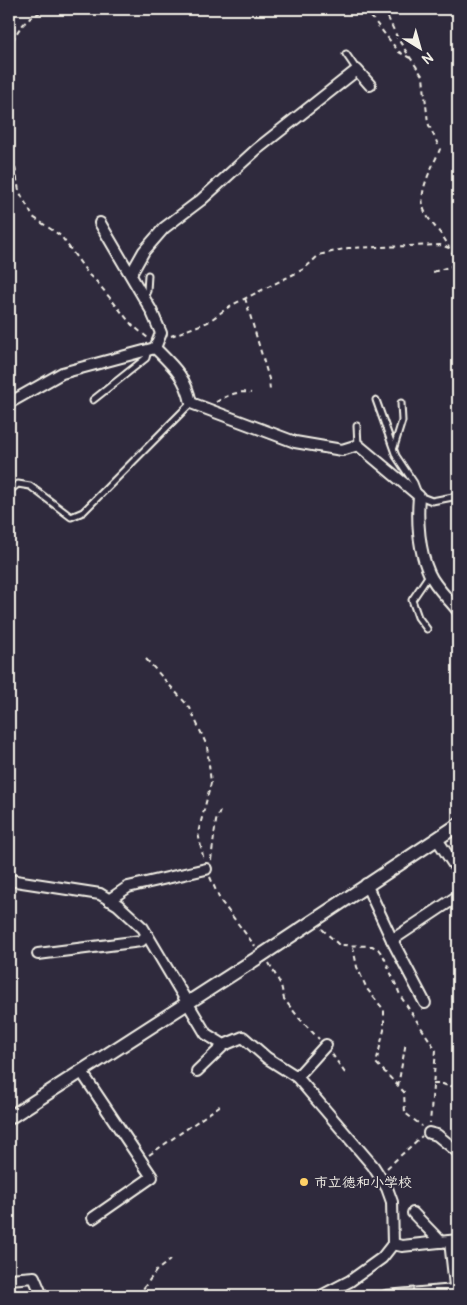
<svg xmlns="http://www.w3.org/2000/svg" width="467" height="1305" viewBox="0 0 467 1305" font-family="Pangolin,'Klee One',sans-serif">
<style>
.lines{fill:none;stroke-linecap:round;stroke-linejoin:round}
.service-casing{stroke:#f4f1e8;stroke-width:9}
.minor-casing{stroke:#f4f1e8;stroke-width:14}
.tertiary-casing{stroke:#f4f1e8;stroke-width:16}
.path{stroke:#f4f1e8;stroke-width:2;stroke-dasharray:5 4;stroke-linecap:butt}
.service{stroke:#2f2a3d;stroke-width:5}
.minor{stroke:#2f2a3d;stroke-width:10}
.tertiary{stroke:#2f2a3d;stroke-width:12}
.poi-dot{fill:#ffd166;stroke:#2f2a3d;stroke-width:2}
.labels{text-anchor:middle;stroke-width:4;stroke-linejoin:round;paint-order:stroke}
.poi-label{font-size:14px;font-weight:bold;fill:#f4f1e8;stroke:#2f2a3d;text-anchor:start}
</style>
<rect width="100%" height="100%" fill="#2f2a3d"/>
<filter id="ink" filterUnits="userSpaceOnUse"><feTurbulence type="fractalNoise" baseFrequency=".02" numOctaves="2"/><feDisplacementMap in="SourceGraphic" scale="10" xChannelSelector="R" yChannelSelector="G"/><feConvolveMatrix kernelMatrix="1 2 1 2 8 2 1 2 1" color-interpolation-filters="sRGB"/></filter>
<g filter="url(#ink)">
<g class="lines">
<defs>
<g id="service">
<path d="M346 54 357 70"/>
<path d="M144 297 147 291 148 275"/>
<path d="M93 400 146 358 148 350"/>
<path d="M376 400 396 456 414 483 419 496 432 501 458 496"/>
<path d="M357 426 358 445"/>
<path d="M394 447 402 421 401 403"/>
<path d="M9 491 18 484 30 486 71 517 83 512 191 403"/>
<path d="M427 629 418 617 412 600 429 575"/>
</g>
<g id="minor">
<path d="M100 223 151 310 161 333 155 348"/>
<path d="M131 274 144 251 164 228 201 200 257 149 357 70 370 85"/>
<path d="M155 348C173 366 186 377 191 403L295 442 342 450 358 445 419 496C417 521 419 551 429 573 435 587 449 599 458 611"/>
<path d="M9 403 62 373 155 348"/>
<path d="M437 839 458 871"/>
<path d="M9 880 100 894 118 905 143 928 206 1034 224 1045 243 1037 267 1058 297 1077 373 1166 387 1188 392 1202 393 1244 382 1258 350 1281 321 1296"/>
<path d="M366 884 392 940 458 896"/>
<path d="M109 900 128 887 206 869"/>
<path d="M392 940 425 1003"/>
<path d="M38 954 141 941 147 935"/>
<path d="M81 1071 152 1177 93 1218"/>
<path d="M197 1071 224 1045"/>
<path d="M297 1077 326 1045"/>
<path d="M429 1133 437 1135 458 1152"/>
<path d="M413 1213 441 1242"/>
<path d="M450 1241 456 1295"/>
<path d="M393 1244 402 1246 458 1240"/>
<path d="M9 1279 34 1277 42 1296"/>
<path d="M386 1296 455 1290"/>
</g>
<path id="tertiary" d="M9 1118 262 955 458 825"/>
</defs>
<!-- service casing -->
<use href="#service" class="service-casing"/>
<!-- minor casing -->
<use href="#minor" class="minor-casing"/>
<!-- tertiary casing -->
<use href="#tertiary" class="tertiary-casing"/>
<!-- path -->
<g class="path">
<path d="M365 9 399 52 410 58"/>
<path d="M384 9 398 39 423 77 428 123 440 149C433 167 416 192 425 212 431 225 444 234 449 248"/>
<path d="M9 49C18 27 25 19 47 9"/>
<path d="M9 132 19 191 33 217 61 236 89 275 97 282 132 325 148 338"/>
<path d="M455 254 458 249"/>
<path d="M433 272 458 264"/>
<path d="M245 298 269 379 270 391"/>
<path d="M171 336 208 322 230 306 304 269 319 255 348 248 440 245 449 248 458 261"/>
<path d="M216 402C226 396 238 390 251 393"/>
<path d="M146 659 190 708 207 746 211 783 198 833 204 861"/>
<path d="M211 860 216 821 220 811"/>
<path d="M210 877 220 900 255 946"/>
<path d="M322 929 339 945 372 946 378 949 384 957 401 997 436 1050 430 1123"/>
<path d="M353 947 357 967 367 989 384 1010V1030L376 1063 404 1092 405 1113 422 1126"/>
<path d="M269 963 281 985 284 999 299 1018 319 1039"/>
<path d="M332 1054 345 1073"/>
<path d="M433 1084H443L450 1087 458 1082"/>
<path d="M398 1086 406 1042"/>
<path d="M149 1155 221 1105"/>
<path d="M387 1168 422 1136"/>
<path d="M138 1296 156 1271 170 1260"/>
</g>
<!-- service -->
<use href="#service" class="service"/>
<!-- minor -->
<use href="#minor" class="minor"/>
<!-- tertiary -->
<use href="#tertiary" class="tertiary"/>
</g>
</g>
<!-- markers -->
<circle class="poi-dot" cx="304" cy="1182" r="5"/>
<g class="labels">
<!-- poi labels -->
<g class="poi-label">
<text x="314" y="1187">市立徳和小学校</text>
</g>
</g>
<!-- margin -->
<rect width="467" height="1305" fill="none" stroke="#2f2a3d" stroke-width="30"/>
<rect x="15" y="15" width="437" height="1275" fill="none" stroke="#f4f1e8" stroke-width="2" filter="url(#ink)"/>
<!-- north arrow -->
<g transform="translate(420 48) rotate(143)" stroke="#2f2a3d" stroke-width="4" paint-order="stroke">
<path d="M0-4L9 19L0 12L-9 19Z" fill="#f4f1e8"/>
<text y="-8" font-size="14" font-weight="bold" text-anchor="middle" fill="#f4f1e8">N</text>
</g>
</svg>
